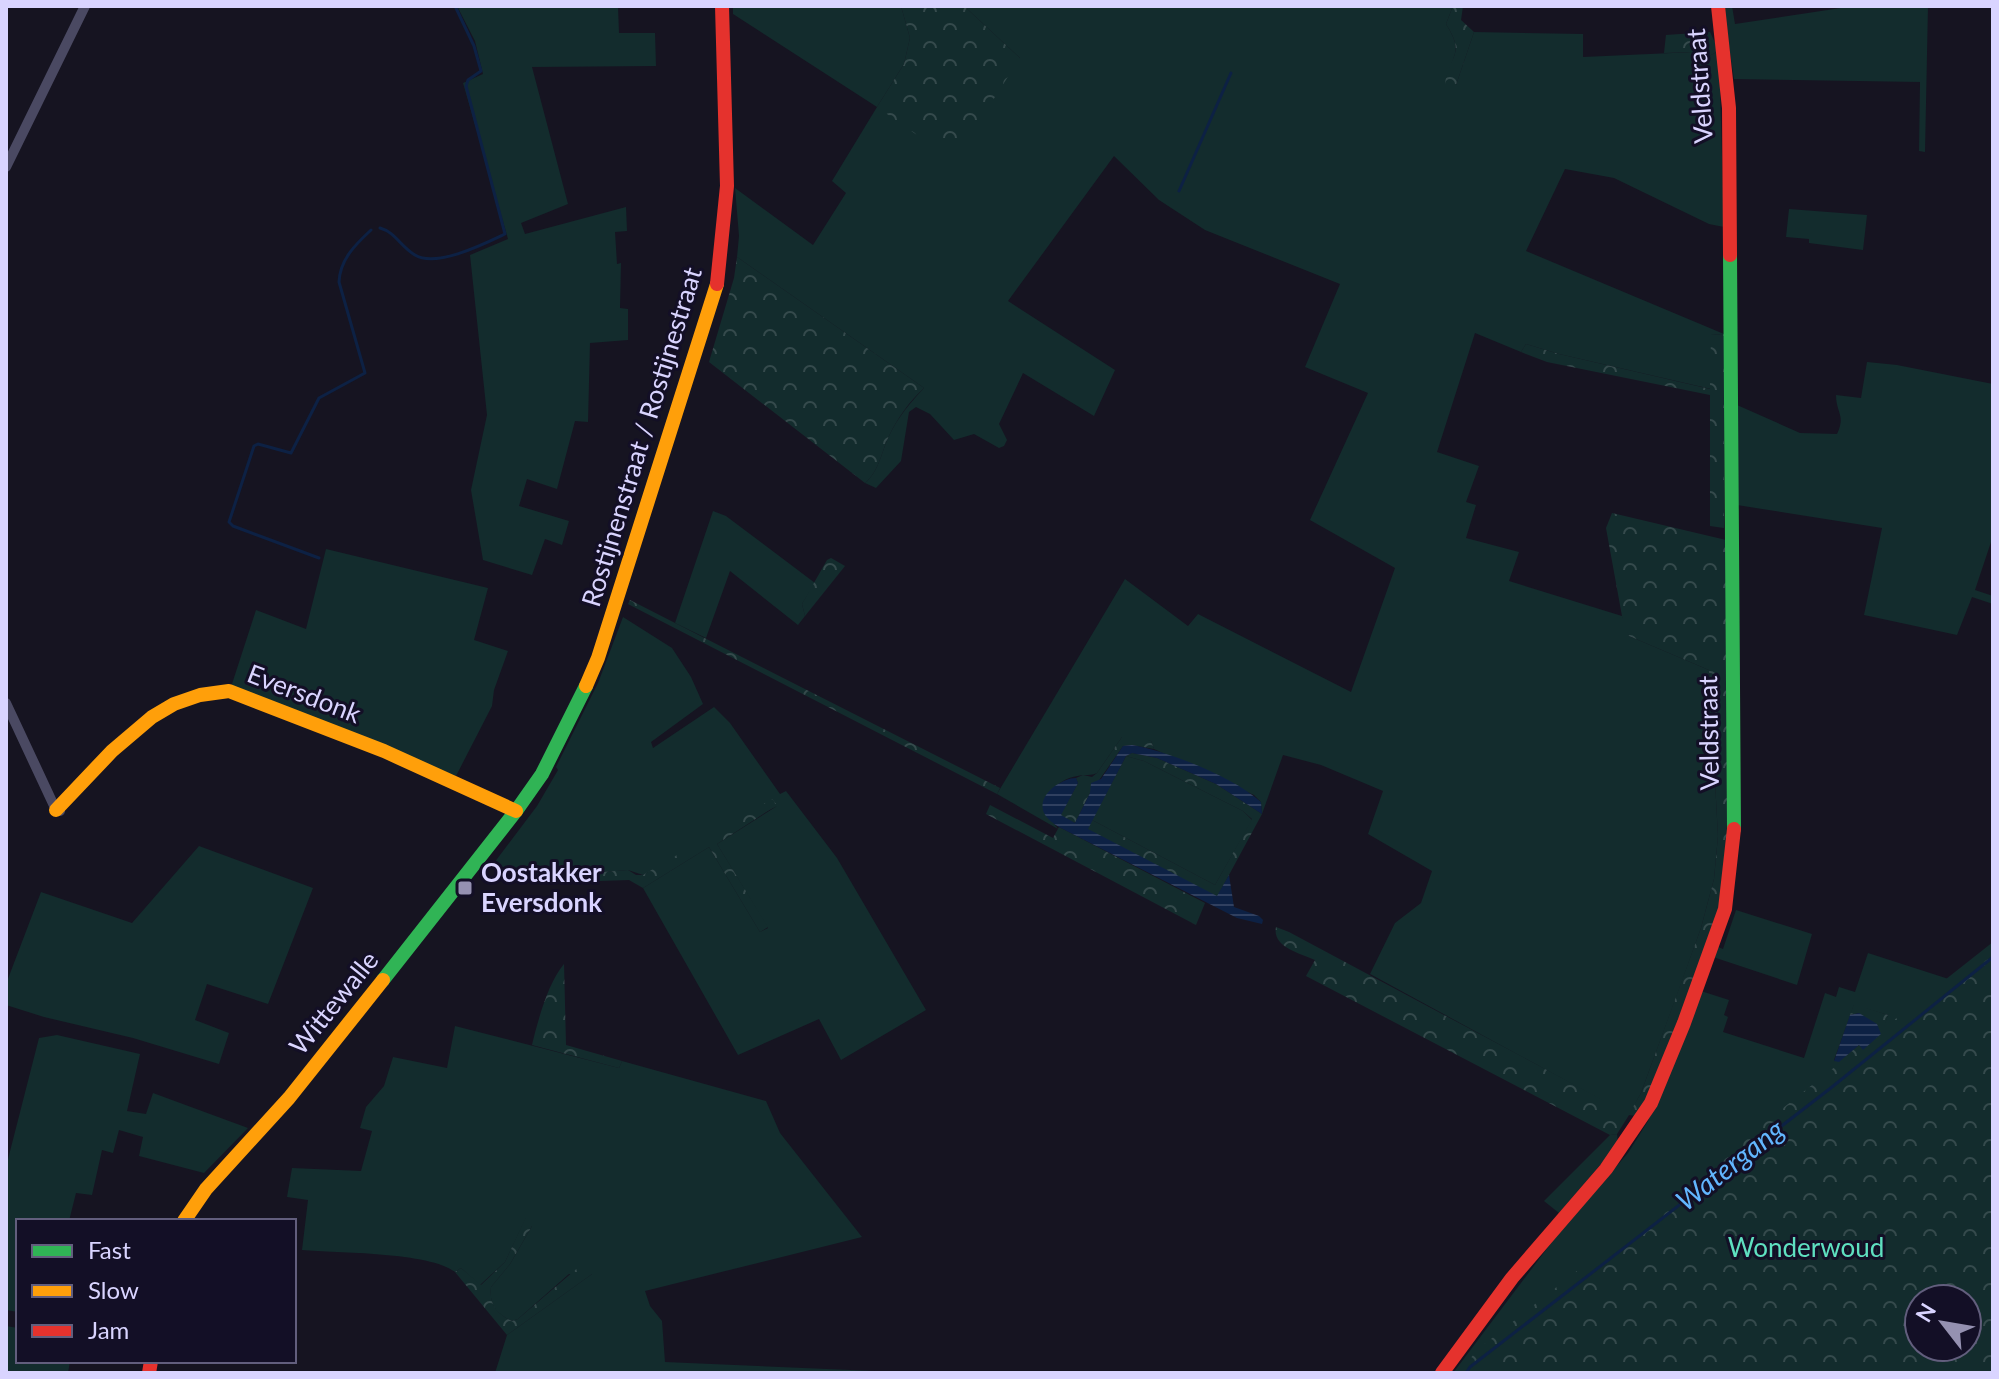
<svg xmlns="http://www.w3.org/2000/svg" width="1999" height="1379" viewBox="0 0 1999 1379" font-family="Lato,sans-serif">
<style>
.grass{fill:#132c2d;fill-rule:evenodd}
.forest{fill:url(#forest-crowns);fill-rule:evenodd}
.water{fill:url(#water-rules)}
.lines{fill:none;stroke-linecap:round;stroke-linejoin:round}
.stream{stroke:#0d2144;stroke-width:3}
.street{stroke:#4a4962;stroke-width:10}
.fast{stroke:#30b455;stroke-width:14}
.slow{stroke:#ff9f0a;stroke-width:14}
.jam{stroke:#e5322d;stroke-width:14}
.poi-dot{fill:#9591b1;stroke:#130f26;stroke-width:3}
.labels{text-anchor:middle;stroke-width:6;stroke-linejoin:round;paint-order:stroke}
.street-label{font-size:26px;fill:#d9d4ff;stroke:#130f26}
.poi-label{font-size:26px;font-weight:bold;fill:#d9d4ff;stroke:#130f26;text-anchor:start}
.park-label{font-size:26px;fill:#5fe0c0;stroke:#130f26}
.water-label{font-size:28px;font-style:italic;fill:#62b6ff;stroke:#130f26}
</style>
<defs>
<pattern id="forest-crowns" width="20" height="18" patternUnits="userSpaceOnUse" patternTransform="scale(2)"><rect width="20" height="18" fill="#132c2d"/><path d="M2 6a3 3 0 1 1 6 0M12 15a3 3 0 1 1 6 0" fill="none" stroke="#354a4c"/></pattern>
<pattern id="water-rules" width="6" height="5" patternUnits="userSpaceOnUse" patternTransform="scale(2)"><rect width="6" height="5" fill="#0d2144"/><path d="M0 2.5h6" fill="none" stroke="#304060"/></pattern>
</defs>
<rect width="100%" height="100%" fill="#161421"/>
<!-- grass -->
<g class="grass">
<path d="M457 6H618L619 33H655L656 66 532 67 568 204 521 223 525 234 626 207 627 231 615 232 617 264 621 263 620 308 628 309V340L590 343 588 422 575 421 557 489 527 479 519 506 569 521 562 545 545 539 532 575 483 560 471 490 487 415 470 255 508 239 463 83 483 74 475 41Z"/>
<path d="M733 6H901L910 38 904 64 877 107 1020 58 964 6H1453L1446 24C1463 51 1454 52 1446 79L1456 85 1474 32 1583 34V57L1694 52 1707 57 1719 51 1724 227 1709 224 1614 178 1565 169 1526 251 1724 334 1711 335V389L1559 354 1526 344 1521 352 1475 333 1437 452 1479 466 1466 502 1476 505 1466 538 1519 552 1509 581 1622 616 1629 636 1709 670 1718 836 1714 879 1701 928 1681 984 1641 1093 1629 1115 1370 974 1395 923 1421 903 1432 871 1368 834 1383 791 1321 765 1283 755 1262 814 1261 802 1254 795 1154 749 1151 741 1122 737 1097 773C1093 775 1089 775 1084 775 1062 777 1051 787 1043 808L1058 829 997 794 1125 579 1188 626 1198 614 1351 692 1395 568 1310 520 1368 393 1305 367 1340 284 1205 230 1159 200 1114 156 1008 301 1115 370 1094 416 1023 373 999 424 1007 440 1004 446 999 448 974 434 954 440 930 414 916 407 909 412 901 461 876 488 865 483C879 471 881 453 889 436 898 417 910 403 924 388L737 257 739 236 735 188 813 245 846 193 832 181 877 107 733 14Z"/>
<path d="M1723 6H1732L1735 24 1854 6H1928L1925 152 1919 151 1920 82 1734 79Z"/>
<path d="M1789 209 1867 215 1863 250 1809 243V239L1786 237Z"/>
<path d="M1867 362 1897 365 1993 384V536L1975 590 1993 596V604L1972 597 1957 635 1864 615 1882 528 1737 505V405L1800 433 1837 434C1846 415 1836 413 1836 395L1861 398Z"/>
<path d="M713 511 726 516 815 583 802 604 805 616 798 625 730 571 706 638 675 623Z"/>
<path d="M326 549 488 588 474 640 508 651 494 690 492 706 456 776 231 687 256 610 306 629Z"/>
<path d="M623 617 672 648 691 677 703 704 651 742 653 748 714 707 730 723 780 794 786 791 837 858 926 1010 841 1060 819 1019 738 1055 643 888 709 847 760 932 768 928 717 844 777 806 643 875 628 870 520 879 494 863 537 806 558 770 556 767 598 683Z"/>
<path d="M1126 756 1144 761 1243 811 1252 820 1215 885 1092 820Z"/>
<path d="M199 846 313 888 268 1004 207 984 195 1020 229 1033 219 1064 133 1038 44 1017 6 1005V984L41 892 132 923Z"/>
<path d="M1736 910 1812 934 1797 985 1713 957 1718 947 1723 949Z"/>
<path d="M1868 953 1958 982 1499 1373H1453L1561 1230 1628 1153 1648 1121 1701 991 1729 1000 1724 1015 1728 1017 1723 1032 1804 1058 1825 993 1836 997 1839 987 1855 992ZM1854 1005 1888 1015 1881 1034 1839 1069 1834 1060Z"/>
<path d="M455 1026 619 1068 622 1061 766 1101 780 1133 862 1237 645 1291 650 1306 662 1321 665 1362 922 1373H495L507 1335 592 1274H569L518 1319 512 1321C497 1314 489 1306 491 1287L510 1264 532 1226 526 1218 505 1262 480 1285 461 1268 455 1272C430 1252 337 1253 302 1250L308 1200 287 1197 292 1168 361 1171 372 1131 360 1128 366 1107 384 1086 393 1057 447 1068Z"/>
<path d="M57 1035 140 1054 127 1111 146 1114 153 1093 248 1128 204 1173 139 1156 143 1137 119 1130 113 1153 102 1150 92 1195 76 1193 69 1221H18V1312L6 1310V1167L39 1038Z"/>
<path d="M1617 1134 1618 1144 1559 1213 1544 1201 1610 1135Z"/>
<path d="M6 1326 18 1328V1361H70L68 1373H6Z"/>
</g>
<!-- forest -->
<g class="forest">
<path d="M901 6H964L1020 58 954 161 877 107 904 64 910 38Z"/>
<path d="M1453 6H1463L1461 20 1474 32 1456 85 1450 89 1445 86C1448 54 1467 57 1446 24Z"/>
<path d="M1710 32 1719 51 1707 57 1694 52 1664 53 1666 35Z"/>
<path d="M737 257 924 388C909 402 898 417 889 436 881 453 879 471 865 483L709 362 734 278Z"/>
<path d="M1724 334V528L1710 526V395L1547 362 1521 352 1526 344 1559 354 1710 389 1711 335Z"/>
<path d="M1612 513 1726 540 1729 846C1722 938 1676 1025 1642 1109L1637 1116 1629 1115 1617 1134 1610 1135 1306 976 1315 960C1299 953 1272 947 1276 927L1289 932 1629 1114 1641 1093 1701 928 1714 879 1718 836 1709 670 1629 636 1624 627 1606 528Z"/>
<path d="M831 558 845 566 805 616 802 604 827 560Z"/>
<path d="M630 600 675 623 1000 788 997 794 628 604Z"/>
<path d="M1136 736 1151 741 1154 749 1132 745 1123 746 1090 793 1075 823 1060 816 1078 783 1076 778 1083 775 1092 777 1097 773 1122 737Z"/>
<path d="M1132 753 1157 758 1216 784 1262 814 1217 897 1087 829 1092 820 1215 885 1252 819 1243 811 1144 761 1126 756Z"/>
<path d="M772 799 777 805 717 844 768 927 760 932 709 847 643 888 629 880 538 883 537 877 628 870 636 875H643Z"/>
<path d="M990 805 1053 838 1059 827 1205 903 1196 925 986 814Z"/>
<path d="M1993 942V1373H1459L1477 1350 1836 1066 1834 1061H1839L1859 1045V1013L1850 1015 1854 1004 1888 1015 1884 1028ZM1919 1299H1967V1347H1919Z"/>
<path d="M564 964 566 1045 622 1061 619 1068 532 1045C538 1020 548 983 564 964Z"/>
<path d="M526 1217 536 1219 510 1264 491 1287C489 1305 497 1314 512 1321L518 1319 581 1265 592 1268V1274L507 1335 455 1272 461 1268 481 1285 505 1262Z"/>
</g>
<!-- water -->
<g class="water">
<path d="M1132 745C1170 752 1232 776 1261 802L1262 814 1216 784 1157 758 1132 753 1126 756 1088 829 1217 896 1229 875 1234 907 1259 916 1263 920 1262 924 1237 918 1059 827C1054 824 1047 819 1044 813 1036 795 1062 778 1076 778L1078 783 1061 815 1075 823 1090 793 1091 783 1101 779 1123 746Z"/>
<path d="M1859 1013 1877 1024 1881 1034 1863 1050 1859 1045 1839 1062 1834 1061 1850 1015Z"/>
</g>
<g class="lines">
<!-- stream -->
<g class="stream">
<path d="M1179 191 1231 73"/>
<path d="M380 228C395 232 401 247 415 255 436 268 484 244 505 234L466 86 468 80 481 71 474 46 455 6"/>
<path d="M319 558 233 526 229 522 254 446 258 444 291 453 319 398 365 373 339 282C340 259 356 244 371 230"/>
<path d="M1466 1373 1470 1367 1832 1087 1993 957"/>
</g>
<!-- street -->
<g class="street">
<path d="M6 167 85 6"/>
<path d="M6 703 56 810 60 811"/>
</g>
<!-- fast -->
<g class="fast">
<path d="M1730 255 1734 829"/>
<path d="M383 980 516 811 542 774 586 686"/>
</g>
<!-- slow -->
<g class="slow">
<path d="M586 686 598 658 717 284"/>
<path d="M56 810 112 751 152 717 174 704 200 695 229 691 384 751 516 811"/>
<path d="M184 1221 206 1189 289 1098 383 980"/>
</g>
<!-- jam -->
<g class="jam">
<path d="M1718 6 1729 108 1730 255"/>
<path d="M717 284 727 186 722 6"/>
<path d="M149 1373 151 1361"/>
<path d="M1442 1373 1512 1278 1606 1169 1651 1103 1684 1023 1725 909 1734 829"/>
</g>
</g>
<!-- markers -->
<rect class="poi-dot" x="457" y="880" width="16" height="16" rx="4"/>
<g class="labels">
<!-- street labels -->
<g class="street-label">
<text transform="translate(1700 86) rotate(-94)" y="9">Veldstraat</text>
<text transform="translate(642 437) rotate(-73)" y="9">Rostijnenstraat / Rostijnestraat</text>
<text transform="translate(304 694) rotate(21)" y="9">Eversdonk</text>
<text transform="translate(1709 733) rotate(-91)" y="9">Veldstraat</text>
<text transform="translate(334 1003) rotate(-51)" y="9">Wittewalle</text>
</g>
<!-- poi labels -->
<g class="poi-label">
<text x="481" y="882">Oostakker<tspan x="481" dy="30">Eversdonk</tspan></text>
</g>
<!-- park labels -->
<g class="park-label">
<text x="1806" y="1257">Wonderwoud</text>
</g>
<!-- water labels -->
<g class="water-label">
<text transform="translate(1730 1165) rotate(-38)" y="10">Watergang</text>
</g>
</g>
<!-- border -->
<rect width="1999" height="1379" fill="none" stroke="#d9d4ff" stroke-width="16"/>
<!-- legend -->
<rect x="16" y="1219" width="280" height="144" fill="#130f26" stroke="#625e7d" stroke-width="2"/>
<rect x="32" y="1245" width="40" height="12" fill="#30b455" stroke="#625e7d" stroke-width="2"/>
<text x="88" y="1259" font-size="24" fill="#d9d4ff">Fast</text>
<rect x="32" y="1285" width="40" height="12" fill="#ff9f0a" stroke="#625e7d" stroke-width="2"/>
<text x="88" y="1299" font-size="24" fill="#d9d4ff">Slow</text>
<rect x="32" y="1325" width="40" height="12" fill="#e5322d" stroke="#625e7d" stroke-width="2"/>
<text x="88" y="1339" font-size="24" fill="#d9d4ff">Jam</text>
<!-- north arrow -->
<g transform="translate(1943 1323) rotate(301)"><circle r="38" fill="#130f26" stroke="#625e7d" stroke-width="2"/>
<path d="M0-6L14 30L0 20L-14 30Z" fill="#9591b1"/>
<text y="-12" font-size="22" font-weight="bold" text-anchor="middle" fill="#d9d4ff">N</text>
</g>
</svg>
